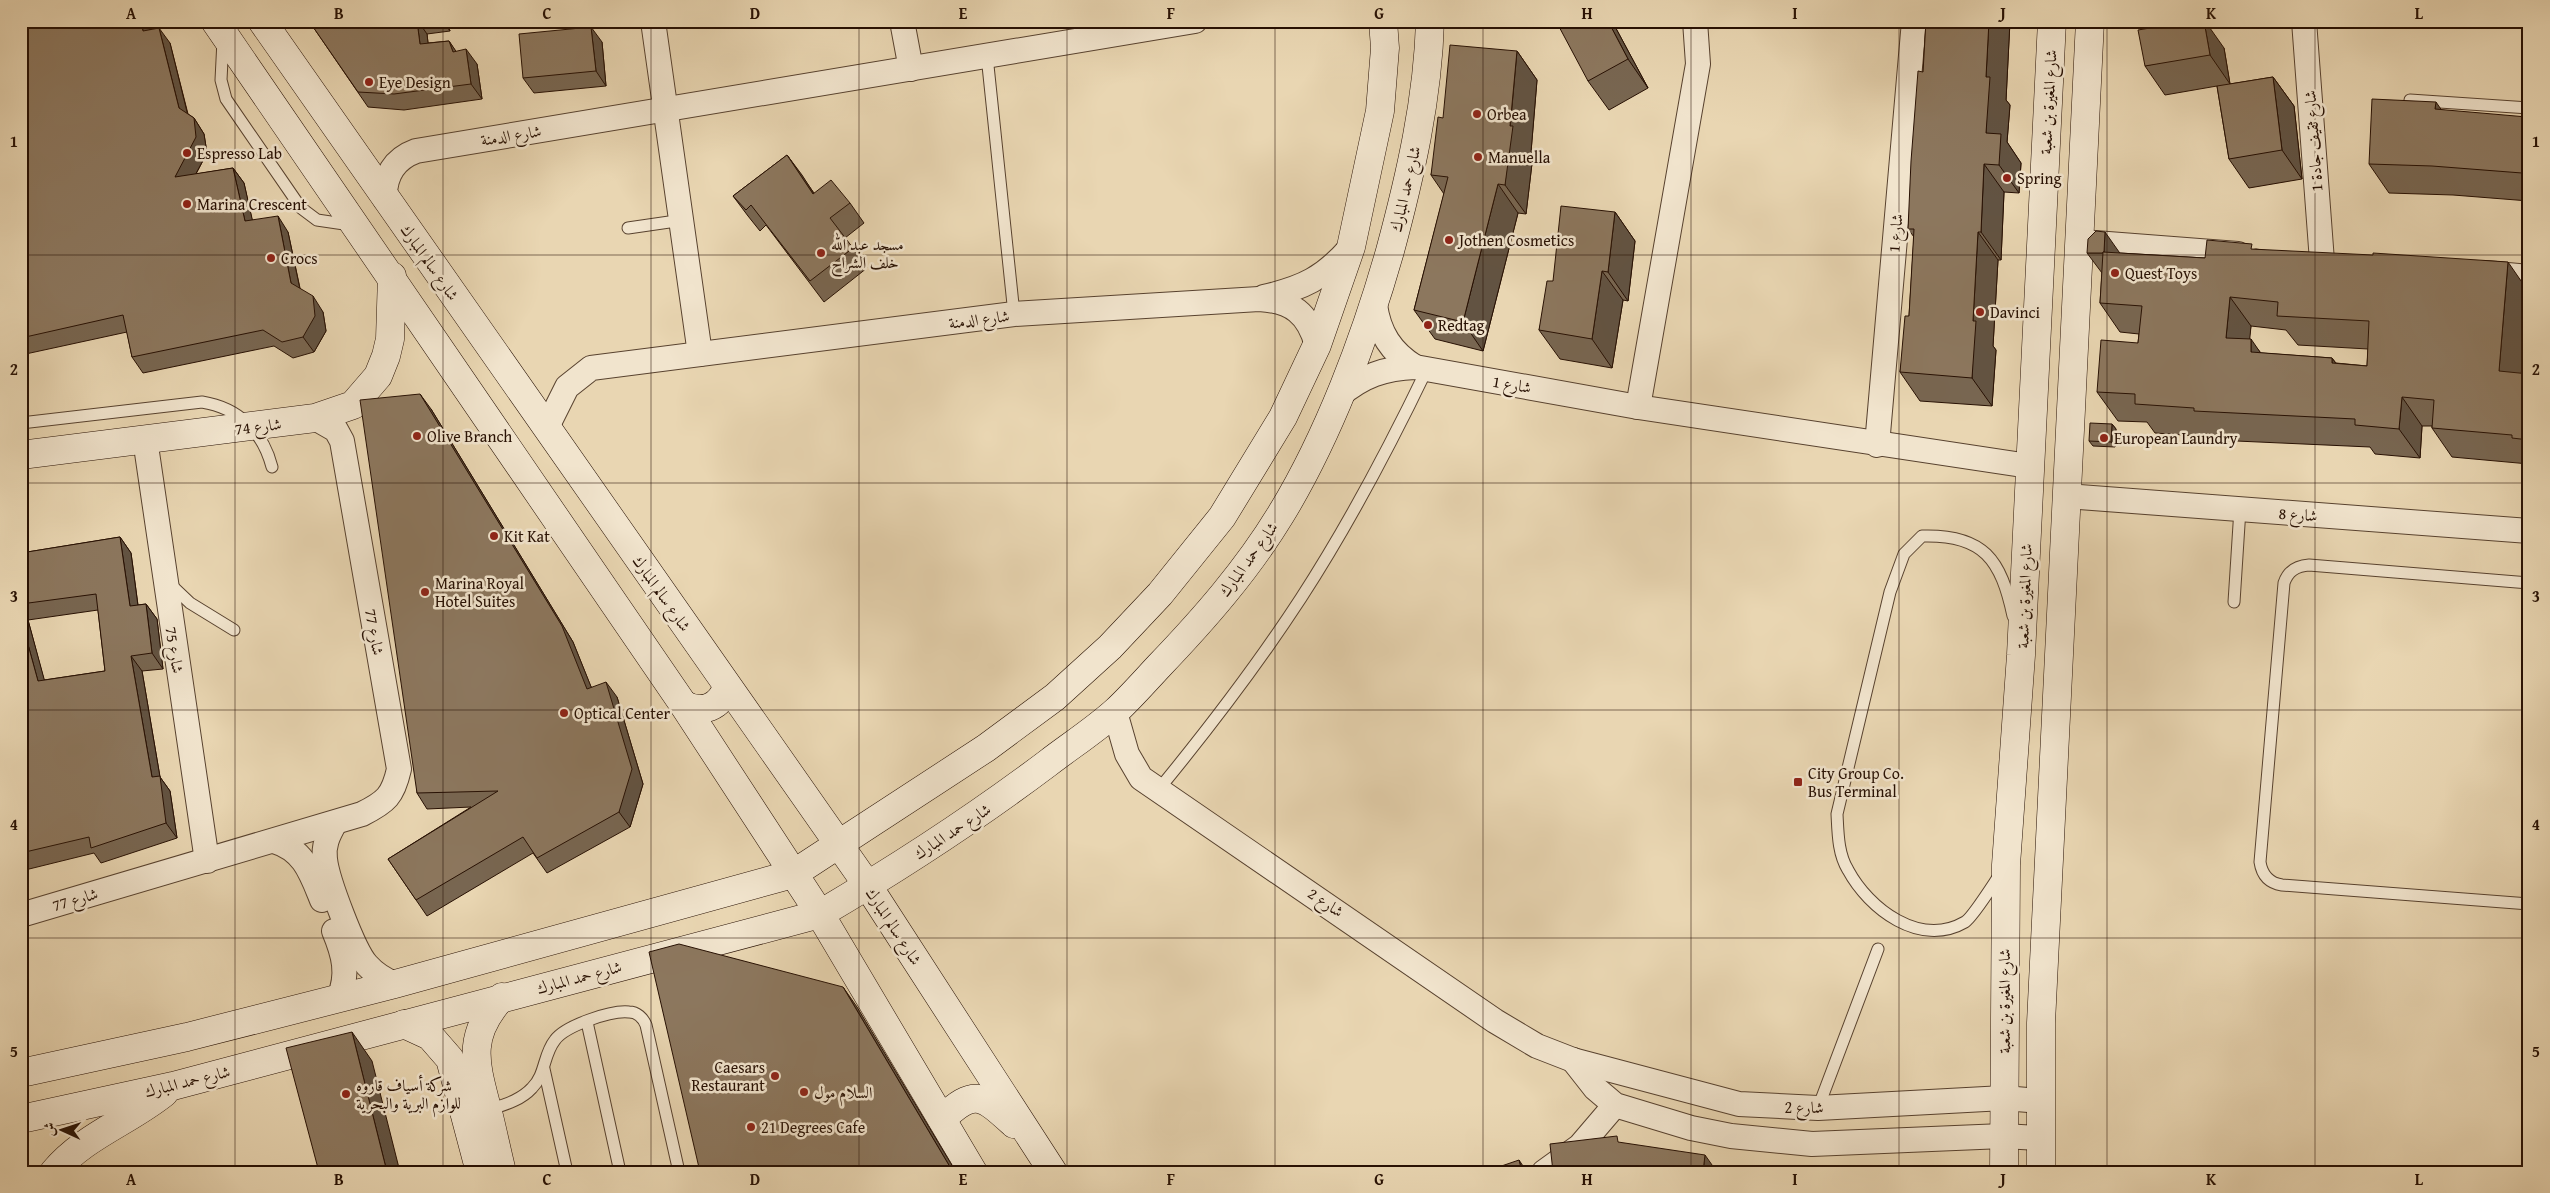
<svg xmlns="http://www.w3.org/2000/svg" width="2550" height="1193" viewBox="0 0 2550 1193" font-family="'Gentium Book Plus',Amiri,serif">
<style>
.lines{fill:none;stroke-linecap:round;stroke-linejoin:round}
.lane-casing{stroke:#58422f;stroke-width:13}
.street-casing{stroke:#58422f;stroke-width:26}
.secondary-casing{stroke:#271003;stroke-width:29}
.lane{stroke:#f1e4cd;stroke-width:11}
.street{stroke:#f1e4cd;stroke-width:24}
.secondary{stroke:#f1e4cd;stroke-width:28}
.wall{fill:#786651;stroke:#271003;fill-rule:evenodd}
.shaded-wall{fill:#625342;stroke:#271003}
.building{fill:#8c775e;stroke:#271003;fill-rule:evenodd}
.grid{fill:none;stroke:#271003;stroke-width:1;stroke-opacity:0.55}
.poi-dot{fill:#8f2418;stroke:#f1e4cd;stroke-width:2}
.labels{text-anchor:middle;stroke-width:5;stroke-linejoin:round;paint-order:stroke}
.poi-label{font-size:16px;fill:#271003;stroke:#f1e4cd;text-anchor:start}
.street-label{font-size:16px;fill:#271003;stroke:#f1e4cd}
.neatline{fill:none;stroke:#271003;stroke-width:2}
.grid-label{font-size:16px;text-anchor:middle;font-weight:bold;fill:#271003}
</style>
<rect width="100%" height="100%" fill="#e9d6b2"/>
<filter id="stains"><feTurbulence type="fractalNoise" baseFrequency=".004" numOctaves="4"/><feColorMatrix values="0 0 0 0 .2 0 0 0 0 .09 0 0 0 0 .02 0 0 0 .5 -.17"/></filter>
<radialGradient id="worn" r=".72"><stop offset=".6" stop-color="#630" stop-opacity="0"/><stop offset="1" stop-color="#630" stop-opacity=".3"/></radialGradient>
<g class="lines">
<defs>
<g id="lane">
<path d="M223 40 221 80 226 99 301 208 317 220 351 225"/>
<path d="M987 56 1014 314"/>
<path d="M2410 100 2529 108"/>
<path d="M628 228 683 220"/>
<path d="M21 423 202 402C239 408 263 432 272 467"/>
<path d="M2529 583 2309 565C2296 566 2288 571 2284 583L2260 862C2262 875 2269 883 2282 885L2529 904"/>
<path d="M170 584 190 603 234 630"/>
<path d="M2234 602 2240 509"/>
<path d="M1159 789C1210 727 1258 664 1301 598 1349 524 1389 448 1427 369"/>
<path d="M2001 873C1994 883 1973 917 1965 922 1920 948 1869 909 1848 870 1838 854 1838 833 1837 814L1890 592 1904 554 1922 536C1984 534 2001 560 2013 616"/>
<path d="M587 1022 620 1172"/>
<path d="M544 1069 567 1172"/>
<path d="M1818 1108 1878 949"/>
<path d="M488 1110C503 1105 520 1101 532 1088 546 1074 543 1055 555 1040 565 1026 611 1010 629 1012 637 1012 643 1018 646 1025L679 1172"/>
</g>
<g id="street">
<path d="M653 21 700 354"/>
<path d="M902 21 911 69"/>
<path d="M2304 21 2322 261"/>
<path d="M385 199C384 176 394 159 416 151L1195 21"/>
<path d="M2082 242 2238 254"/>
<path d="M2486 273 2529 277"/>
<path d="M1264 297C1303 288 1324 278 1350 248"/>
<path d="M1375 305C1379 333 1391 352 1415 367"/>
<path d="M1339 396C1362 376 1385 368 1415 367L1638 407 2029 466"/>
<path d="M1638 407 1698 64 1695 21"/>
<path d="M547 427 567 387 591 368 1014 314 1259 299C1292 301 1308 313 1317 345"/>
<path d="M145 439 207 861"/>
<path d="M1877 445 1914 21"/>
<path d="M2066 496 2529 531"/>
<path d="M1115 712 1127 754 1141 778 1495 1021 1537 1046 1573 1060 1739 1104 1818 1108 2004 1098 2040 1101"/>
<path d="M335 823C328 835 323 846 325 859 327 879 354 951 367 965 375 974 385 980 395 984"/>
<path d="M274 841C304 850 311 873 322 900"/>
<path d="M21 915 362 814C386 802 393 796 399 769L342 441 336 430 315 418"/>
<path d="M334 931C344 955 349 974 339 998"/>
<path d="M1573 1060 1595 1088 1615 1105 1691 1128 1731 1136 1812 1144 2003 1136 2040 1138"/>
<path d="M1544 1172 1580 1146 1615 1105"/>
</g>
<g id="secondary">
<path d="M215 21 683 704 820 914 973 1172"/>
<path d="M262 21 868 886 1053 1172"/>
<path d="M21 455 315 418 353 405 378 376 386 356 390 339 392 276"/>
<path d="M683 704C702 715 720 707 727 687"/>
<path d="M502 997C465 1037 476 1065 488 1112 493 1132 497 1152 502 1172"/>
<path d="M404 1024 430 1036 450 1059 480 1172"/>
<path d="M21 1073 187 1037 395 984 793 874 986 748 1055 697 1110 647 1160 594 1222 517 1283 417 1317 345 1351 247 1380 111 1385 48 1383 21"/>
<path d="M21 1119 173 1086 820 914C898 868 975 818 1048 763 1070 746 1095 730 1116 711 1131 697 1145 681 1159 666 1204 619 1247 570 1281 514 1328 437 1365 339 1390 251 1410 177 1428 99 1430 21"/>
<path d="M942 1119C975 1087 983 1096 1014 1124"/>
<path d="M54 1172C84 1136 128 1122 164 1093"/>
<path d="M2004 1172 2006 865 2021 655 2052 21"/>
<path d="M2041 1172V1023L2090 21"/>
</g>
</defs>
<!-- lane casing -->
<use href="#lane" class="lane-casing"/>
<!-- street casing -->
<use href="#street" class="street-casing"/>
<!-- secondary casing -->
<use href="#secondary" class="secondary-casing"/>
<!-- lane -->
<use href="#lane" class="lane"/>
<!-- street -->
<use href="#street" class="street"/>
<!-- secondary -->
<use href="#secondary" class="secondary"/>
</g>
<!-- wall -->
<g class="wall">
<path d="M21 21H148L150 30 170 43 188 114 194 118 204 134 207 153 196 174 233 168 244 183 252 220 288 232 300 288 323 312 326 331 314 352 293 358 274 346 143 373 132 357 127 332 21 355Z"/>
<path d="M309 21H446L450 31 427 34 428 43 449 41 456 52 477 64 482 99 404 110 368 107Z"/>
<path d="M1612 21 1648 88 1609 110 1588 81Z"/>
<path d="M1926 21H2010L2006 100 2010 105 2007 142 2021 163 2019 193 2004 192 2001 260H1998L1993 346 1996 350 1992 406 1920 401 1900 372 1909 316 1914 237 1908 229 1923 72Z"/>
<path d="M602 42 606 86 534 93 523 78Z"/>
<path d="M2224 48 2230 84 2273 77 2294 106 2302 179 2249 188 2229 159 2217 86 2165 95 2145 66Z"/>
<path d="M1517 51 1537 80 1531 152 1533 155 1526 214 1518 213 1483 351 1435 339 1414 310 1444 194 1431 175 1443 118Z"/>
<path d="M2441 110 2529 120V201L2453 195 2389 193 2369 164Z"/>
<path d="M787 155 814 193 850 203 864 223 845 238 867 268 824 302 766 225 760 231 748 216 733 196Z"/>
<path d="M1615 212 1635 241 1628 301 1623 300 1612 368 1560 359 1539 330 1553 281Z"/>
<path d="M2256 249 2528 291 2521 373 2529 374V464L2452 457 2432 428V426H2422L2420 458 2375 454 2370 447 2214 440 2212 437 2155 433 2147 422 2118 421 2097 392 2138 343 2139 334 2120 332 2100 303 2102 273 2087 253H2119L2205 258ZM2251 326 2286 330 2298 345 2368 349 2367 366 2336 363 2332 358 2261 353 2249 339Z"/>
<path d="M431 409 573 642 591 687 617 697 643 784 630 827 547 873 533 853 427 916 388 859 471 807 427 809 417 793Z"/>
<path d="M2112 424 2116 429 2115 447 2093 446 2089 441Z"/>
<path d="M120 537 131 553 138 605 146 604 157 619 163 669 142 671 160 777 170 791 177 838 101 863 94 853 21 871V553ZM98 610 105 671 44 680 28 620Z"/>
</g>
<!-- shaded-wall -->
<g class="shaded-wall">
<path d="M141 21H148L154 47 143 31Z"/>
<path d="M417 21H418L427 34 430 60 420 44Z"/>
<path d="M443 21H446L450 31Z"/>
<path d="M1608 21H1612L1648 88 1628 59Z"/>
<path d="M1989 21H2010L2006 100 2010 105 2007 142 2021 163 2019 193 1999 165 1986 133V77Z"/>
<path d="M2204 21H2205L2224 48 2230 84 2210 55Z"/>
<path d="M591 27 602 42 606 86 596 71Z"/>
<path d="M159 28 170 43 190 124 179 108Z"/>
<path d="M449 41 460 57 453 52Z"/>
<path d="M466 49 477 64 482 99 471 84Z"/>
<path d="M1517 51 1537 80 1531 152 1533 155 1526 214 1505 185Z"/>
<path d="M2273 77 2294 106 2302 179 2282 150Z"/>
<path d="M2436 102 2456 131 2435 109Z"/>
<path d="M2527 117 2529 120V183L2522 173Z"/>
<path d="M194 118 204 134 207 153 186 192 175 177Z"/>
<path d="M787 155 802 175 827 214 813 194Z"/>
<path d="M1984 164 2004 192 2001 260 1981 232Z"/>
<path d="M233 168 244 183 256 236 245 221Z"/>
<path d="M1498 184 1518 213 1483 351 1463 322Z"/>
<path d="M1615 212 1635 241 1628 301 1608 272Z"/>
<path d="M278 216 288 232 302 299 291 283Z"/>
<path d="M1978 232 1998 260 1993 346 1996 350 1992 406 1972 378 1973 321Z"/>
<path d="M2105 232 2124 259 2104 253Z"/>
<path d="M2508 262 2528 291 2519 400 2499 371Z"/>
<path d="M1602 271 1623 300 1612 368 1592 339Z"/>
<path d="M313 296 323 312 326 331 314 352 303 337Z"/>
<path d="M2230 297 2251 326 2247 367 2226 338Z"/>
<path d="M2251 339 2271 368 2251 352Z"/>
<path d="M2332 358 2352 387 2332 363Z"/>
<path d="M420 394 431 409 573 642 598 704 587 689Z"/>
<path d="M2402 397 2422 426 2420 458 2399 429Z"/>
<path d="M2112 424 2116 429 2115 447 2111 442Z"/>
<path d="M120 537 131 553 140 621 130 606Z"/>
<path d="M146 604 157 619 163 669 152 653Z"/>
<path d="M21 610 28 620 49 697 38 681 21 619Z"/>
<path d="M131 656 142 671 160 777 170 791 177 838 166 823 152 777Z"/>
<path d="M606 682 617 697 643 784 630 827 619 812Z"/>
<path d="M843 987 857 1007 956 1172H953Z"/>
<path d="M352 1032 372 1061 400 1172H387Z"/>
<path d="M1705 1155 1717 1172H1703Z"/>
<path d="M1519 1160 1527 1172H1522Z"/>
</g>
<!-- building -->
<g class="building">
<path d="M21 21H141L143 31 159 28 179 108 194 118 196 137 175 177 233 168 245 221 278 216 291 283 313 296 315 316 303 337 282 342 263 330 132 357 123 315 21 338Z"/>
<path d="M309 21H417L420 44 449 41 453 52 466 49 471 84 394 94 358 92Z"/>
<path d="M1556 21H1608L1628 59 1588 81Z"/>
<path d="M1926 21H1989L1986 77H1990L1986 133 2001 134 1999 165 1984 164 1981 232H1978L1973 321H1976L1972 378 1900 372 1905 316H1909L1914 229H1908L1911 161 1918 71 1923 72Z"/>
<path d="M2192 21H2204L2210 55 2145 66 2138 30Z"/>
<path d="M591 27 596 71 523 78 519 34Z"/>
<path d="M1450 45 1517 51 1510 126H1513L1505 185 1498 184 1463 322 1414 310 1448 177 1431 175 1438 117 1443 118Z"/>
<path d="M2273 77 2282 150 2229 159 2217 86Z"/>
<path d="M2372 99 2436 102 2435 109 2527 117 2522 173 2432 166 2369 164Z"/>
<path d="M787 155 813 194 831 180 850 203 830 218 853 248 810 281 751 205 746 210 733 196Z"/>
<path d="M1561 206 1615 212 1608 272 1602 271 1592 339 1539 330 1547 281H1553Z"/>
<path d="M2096 231 2105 232 2104 252H2103V253H2087L2088 239Z"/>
<path d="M2207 240 2252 244 2251 249 2373 255V253L2508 262 2499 371 2529 374V440L2512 438V435L2432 428 2434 400 2402 397 2399 429 2355 425V419L2194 411V408L2135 404V394L2097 392 2101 340 2138 343 2142 306 2100 303 2103 252 2205 258ZM2230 297 2278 302 2277 316 2369 321 2367 366 2332 363V358L2251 352V339L2226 338Z"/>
<path d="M420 394 562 626 587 689 606 682 632 769 619 812 537 858 523 837 416 900 388 859 498 791 417 793 360 400Z"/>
<path d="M2090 423 2112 424 2111 442 2089 441Z"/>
<path d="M120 537 130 606 146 604 152 653 131 656 152 777 160 776 166 823 91 848 89 837 21 853V619L38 681 105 671 96 594 21 604V553Z"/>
<path d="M679 944 843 987 953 1172H700L649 952Z"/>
<path d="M352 1032 387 1172H319L286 1048Z"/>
<path d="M1617 1136 1618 1142 1705 1155 1703 1172H1553L1550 1144Z"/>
<path d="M1519 1160 1522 1172H1484Z"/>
</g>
<!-- grid -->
<path class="grid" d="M235 21V1172M443 21V1172M651 21V1172M859 21V1172M1067 21V1172M1275 21V1172M1483 21V1172M1691 21V1172M1899 21V1172M2107 21V1172M2315 21V1172M21 255H2529M21 483H2529M21 710H2529M21 938H2529"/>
<!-- markers -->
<g class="poi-dot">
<circle cx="369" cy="82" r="5"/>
<circle cx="1477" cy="114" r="5"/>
<circle cx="187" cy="153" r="5"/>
<circle cx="1478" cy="157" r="5"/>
<circle cx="2007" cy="178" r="5"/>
<circle cx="187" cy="204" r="5"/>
<circle cx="1449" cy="240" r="5"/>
<circle cx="821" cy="253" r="5"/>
<circle cx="271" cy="258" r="5"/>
<circle cx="2115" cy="273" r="5"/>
<circle cx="1980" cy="312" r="5"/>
<circle cx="1428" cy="325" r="5"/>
<circle cx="417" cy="436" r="5"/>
<circle cx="2104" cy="438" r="5"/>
<circle cx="494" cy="536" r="5"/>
<circle cx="425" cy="592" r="5"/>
<circle cx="564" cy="713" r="5"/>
<rect x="1793" y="777" width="10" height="10" rx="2.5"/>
<circle cx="775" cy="1076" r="5"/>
<circle cx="804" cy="1092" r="5"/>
<circle cx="346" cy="1094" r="5"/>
<circle cx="751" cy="1127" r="5"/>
</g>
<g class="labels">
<!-- poi labels -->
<g class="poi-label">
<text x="379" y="88">Eye Design</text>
<text x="1487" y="120">Orbea</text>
<text x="197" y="159">Espresso Lab</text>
<text x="1488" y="163">Manuella</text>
<text x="2017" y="184">Spring</text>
<text x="197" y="210">Marina Crescent</text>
<text x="1459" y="246">Jothen Cosmetics</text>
<text x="831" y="250">مسجد عبد الله<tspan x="831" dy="18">خلف الشراح</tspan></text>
<text x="281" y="264">Crocs</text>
<text x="2125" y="279">Quest Toys</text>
<text x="1990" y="318">Davinci</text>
<text x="1438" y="331">Redtag</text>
<text x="427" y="442">Olive Branch</text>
<text x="2114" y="444">European Laundry</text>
<text x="504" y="542">Kit Kat</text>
<text x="435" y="589">Marina Royal<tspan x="435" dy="18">Hotel Suites</tspan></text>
<text x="574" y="719">Optical Center</text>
<text x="1808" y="779">City Group Co.<tspan x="1808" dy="18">Bus Terminal</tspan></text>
<text x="765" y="1073" text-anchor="end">Caesars<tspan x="765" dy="18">Restaurant</tspan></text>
<text x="356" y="1091">شركة أسياف قاروه<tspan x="356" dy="18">للوازم البرية والبحرية</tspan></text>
<text x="814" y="1098">السلام مول</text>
<text x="761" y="1133">21 Degrees Cafe</text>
</g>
<!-- street labels -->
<g class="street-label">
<text transform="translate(2048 102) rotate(-87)" y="6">شارع المغيرة بن شعبة</text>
<text transform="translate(511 135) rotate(-9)" y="6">شارع الدمنة</text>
<text transform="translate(2313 141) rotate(-94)" y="6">شارع ثقيف جادة 1</text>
<text transform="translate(1405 189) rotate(-77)" y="6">شارع حمد المبارك</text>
<text transform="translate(1895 233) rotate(-85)" y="6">شارع 1</text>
<text transform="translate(430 262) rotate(55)" y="6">شارع سالم المبارك</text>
<text transform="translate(979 319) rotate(-7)" y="6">شارع الدمنة</text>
<text transform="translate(1512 384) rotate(10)" y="6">شارع 1</text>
<text transform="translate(258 426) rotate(-7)" y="6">شارع 74</text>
<text transform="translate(2298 514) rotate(4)" y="6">شارع 8</text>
<text transform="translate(1248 559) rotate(-54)" y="6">شارع حمد المبارك</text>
<text transform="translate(662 593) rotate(55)" y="6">شارع سالم المبارك</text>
<text transform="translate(2024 596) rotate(-88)" y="6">شارع المغيرة بن شعبة</text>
<text transform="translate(375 632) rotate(80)" y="6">شارع 77</text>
<text transform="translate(175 650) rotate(81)" y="6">شارع 75</text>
<text transform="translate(952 831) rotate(-33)" y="6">شارع حمد المبارك</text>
<text transform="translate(75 899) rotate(-16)" y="6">شارع 77</text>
<text transform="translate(1326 902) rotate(34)" y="6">شارع 2</text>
<text transform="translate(894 926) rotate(57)" y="6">شارع سالم المبارك</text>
<text transform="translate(579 977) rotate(-15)" y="6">شارع حمد المبارك</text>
<text transform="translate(2004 1001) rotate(-90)" y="6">شارع المغيرة بن شعبة</text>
<text transform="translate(187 1081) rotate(-14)" y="6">شارع حمد المبارك</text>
<text x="1804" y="1113">شارع 2</text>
</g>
</g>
<!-- margin -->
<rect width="2550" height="1193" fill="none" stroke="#e9d6b2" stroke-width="55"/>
<!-- north arrow -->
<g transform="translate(62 1130) rotate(273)" stroke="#f1e4cd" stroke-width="4" paint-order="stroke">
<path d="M0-4L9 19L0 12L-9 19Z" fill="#271003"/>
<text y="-8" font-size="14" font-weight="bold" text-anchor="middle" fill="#271003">ش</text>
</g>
<rect x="28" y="28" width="2494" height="1138" class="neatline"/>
<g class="grid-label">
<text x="131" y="19">A</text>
<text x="339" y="19">B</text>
<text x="547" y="19">C</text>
<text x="755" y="19">D</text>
<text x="963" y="19">E</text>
<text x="1171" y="19">F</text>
<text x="1379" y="19">G</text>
<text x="1587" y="19">H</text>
<text x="1795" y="19">I</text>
<text x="2003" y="19">J</text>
<text x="2211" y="19">K</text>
<text x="2419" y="19">L</text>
<text x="14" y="147">1</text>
<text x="2536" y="147">1</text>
<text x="14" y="375">2</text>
<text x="2536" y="375">2</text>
<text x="14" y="602">3</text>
<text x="2536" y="602">3</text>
<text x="14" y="830">4</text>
<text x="2536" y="830">4</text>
<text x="14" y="1057">5</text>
<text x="2536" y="1057">5</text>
<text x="131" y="1185">A</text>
<text x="339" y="1185">B</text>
<text x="547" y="1185">C</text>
<text x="755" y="1185">D</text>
<text x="963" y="1185">E</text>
<text x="1171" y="1185">F</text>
<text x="1379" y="1185">G</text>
<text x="1587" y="1185">H</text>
<text x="1795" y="1185">I</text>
<text x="2003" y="1185">J</text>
<text x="2211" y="1185">K</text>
<text x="2419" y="1185">L</text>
</g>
<rect width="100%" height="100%" filter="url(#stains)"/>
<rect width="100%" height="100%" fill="url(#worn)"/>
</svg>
